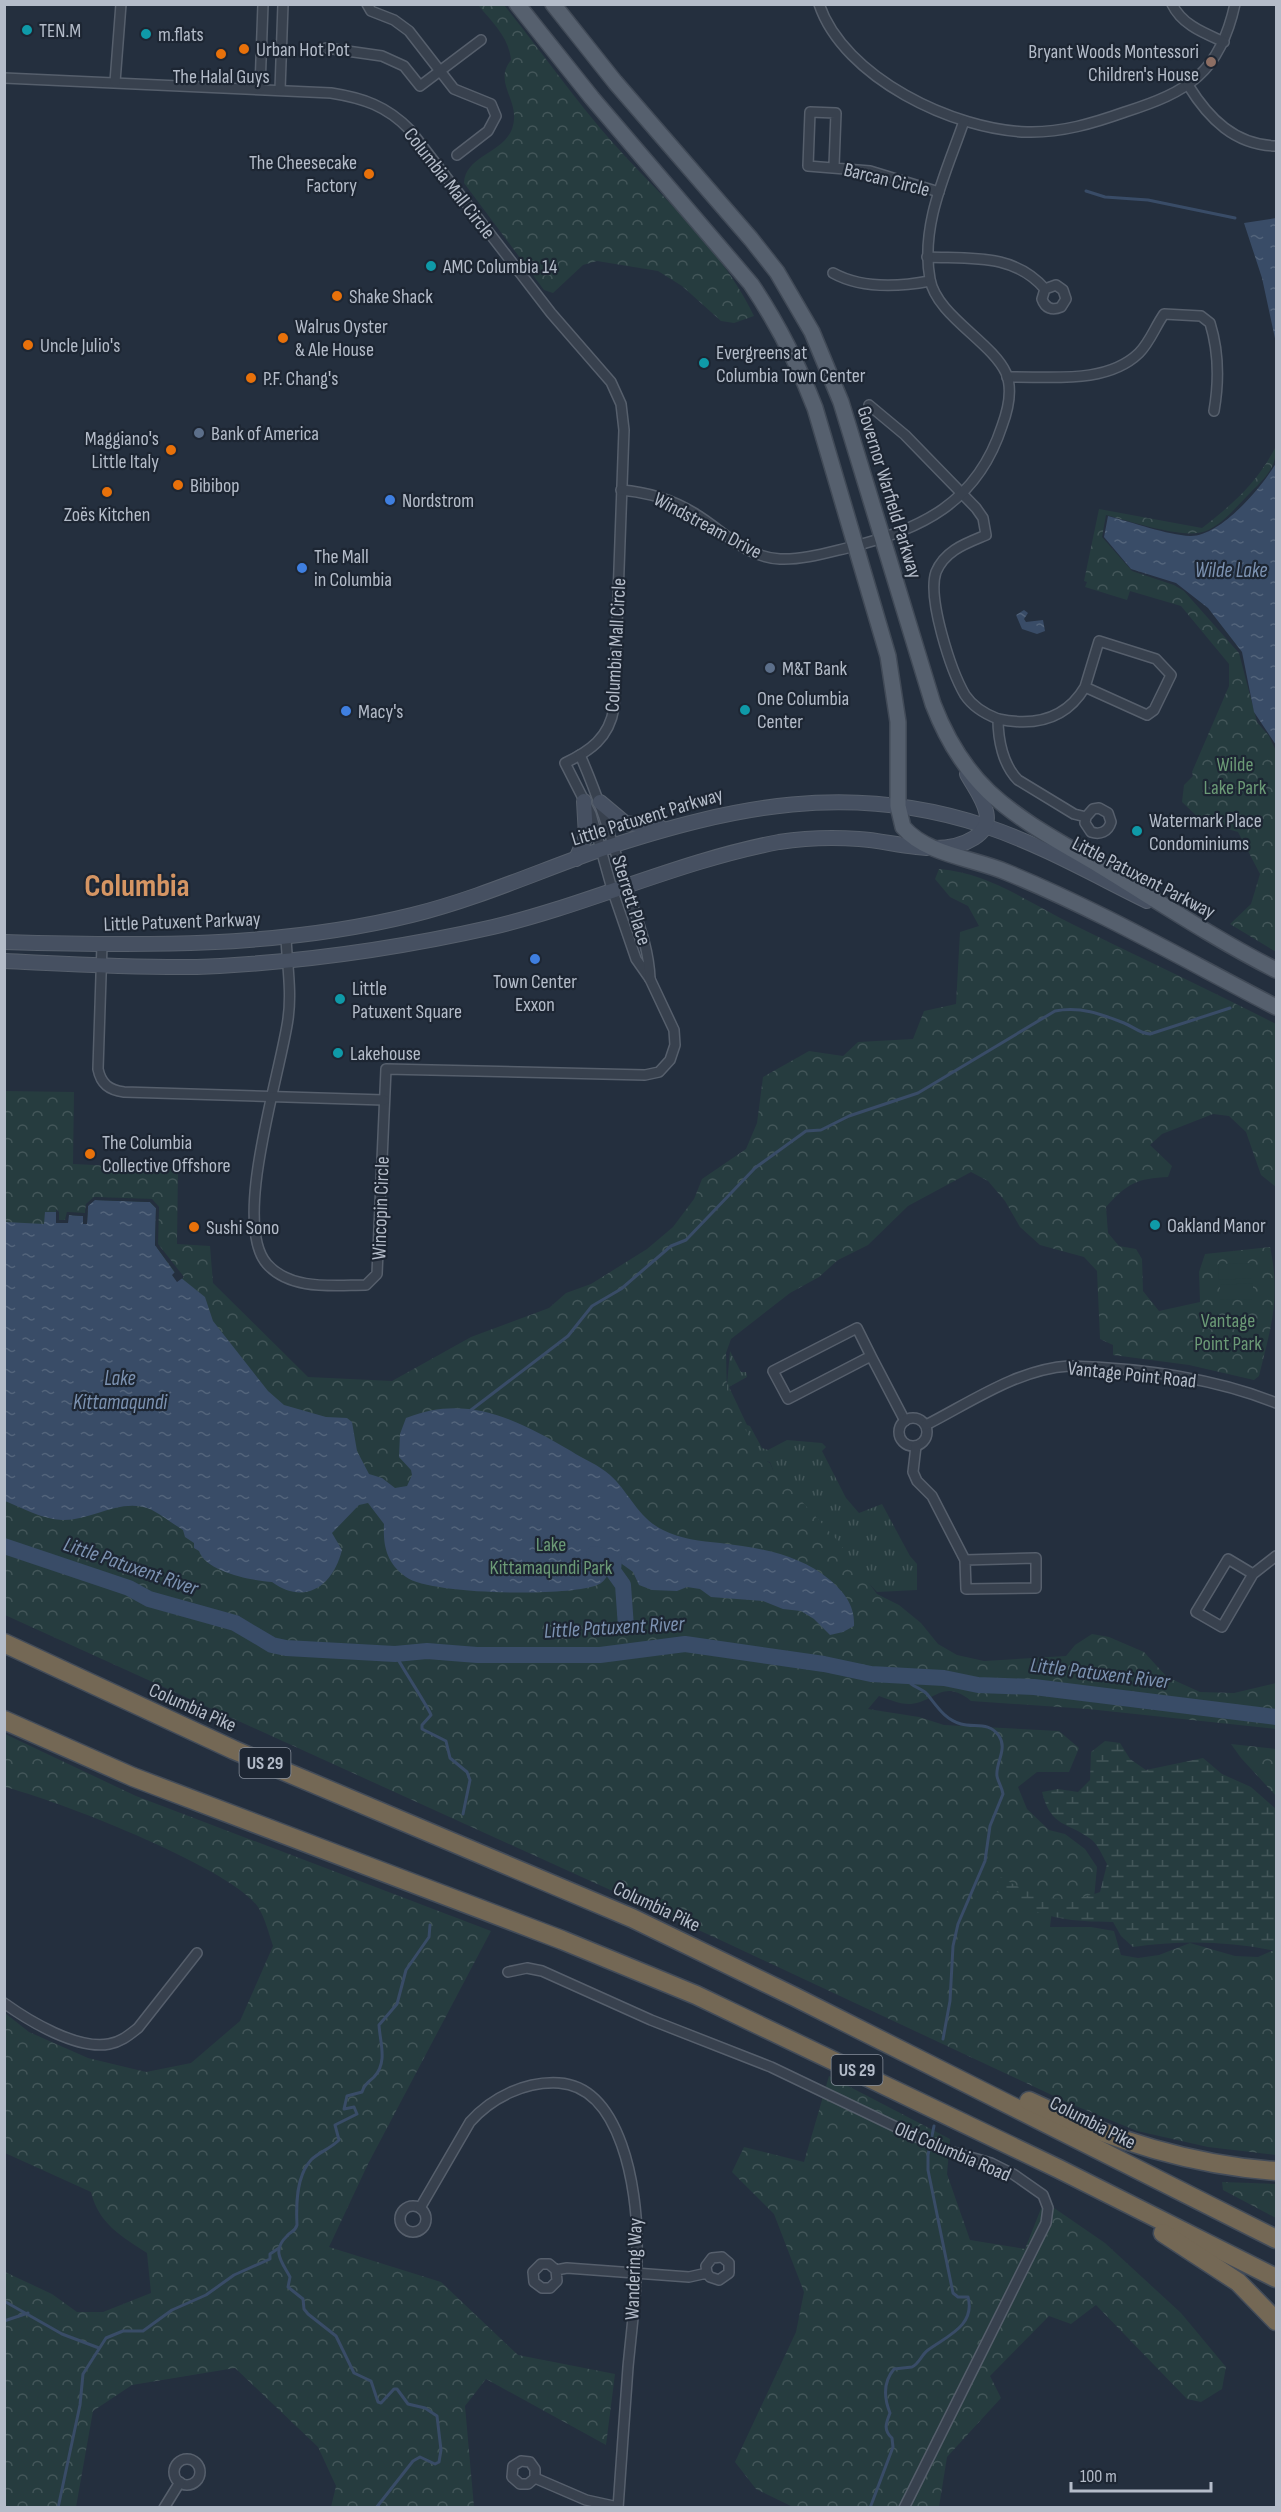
<svg xmlns="http://www.w3.org/2000/svg" width="1281" height="2512" viewBox="0 0 1281 2512" font-family="'Sofia Sans Condensed',sans-serif">
<style>
.grass{fill:url(#grass-tufts)}
.forest{fill:url(#forest-crowns)}
.wetland{fill:url(#wetland-marsh)}
.pitch{fill:#263c3f}
.water{fill:url(#water-ripples)}
.pier{fill:#242f3e}
.lines{fill:none;stroke-linecap:round;stroke-linejoin:round}
.stream{stroke:#394c67;stroke-width:3}
.river{stroke:#394c67;stroke-width:16}
.minor-casing{stroke:#565f6c;stroke-width:12}
.secondary-casing{stroke:#565f6c;stroke-width:16}
.primary-casing{stroke:#414a57;stroke-width:18}
.motorway-casing{stroke:#434c59;stroke-width:21}
.minor{stroke:#38414e;stroke-width:9}
.secondary{stroke:#465061;stroke-width:14}
.primary{stroke:#56606e;stroke-width:15}
.motorway{stroke:#746855;stroke-width:18}
.culture-dot{fill:#0f9aa8;stroke:#1d2633;stroke-width:2}
.food-dot{fill:#e8710a;stroke:#1d2633;stroke-width:2}
.education-dot{fill:#8d6e63;stroke:#1d2633;stroke-width:2}
.service-dot{fill:#5c6f8a;stroke:#1d2633;stroke-width:2}
.shop-dot{fill:#3f7fe0;stroke:#1d2633;stroke-width:2}
.labels{text-anchor:middle;stroke-width:4.5;stroke-linejoin:round;paint-order:stroke}
.shield{fill:#1d2633;stroke:#878f9c;stroke-width:1.5}
.shield-label{font-size:18px;font-weight:bold;fill:#b4bcc9}
.poi-label{font-size:20px;fill:#b4bcc9;stroke:#1d2633;text-anchor:start}
.street-label{font-size:20px;fill:#b4bcc9;stroke:#1d2633}
.park-label{font-size:20px;fill:#6b9a76;stroke:#1d2633}
.water-label{font-size:21px;font-style:italic;fill:#7c92b1;stroke:#1d2633}
.town-label{font-size:32px;font-weight:bold;fill:#d59563;stroke:#1d2633}
</style>
<defs>
<pattern id="grass-tufts" width="24" height="20" patternUnits="userSpaceOnUse" patternTransform="scale(1.5)"><rect width="24" height="20" fill="#263c3f"/><path d="M3 7l-1-3M5 7V3M7 7l1-3M15 17l-1-3M17 17v-4M19 17l1-3" fill="none" stroke="#435659"/></pattern>
<pattern id="forest-crowns" width="20" height="18" patternUnits="userSpaceOnUse" patternTransform="scale(1.5)"><rect width="20" height="18" fill="#263c3f"/><path d="M2 6a3 3 0 1 1 6 0M12 15a3 3 0 1 1 6 0" fill="none" stroke="#435659"/></pattern>
<pattern id="wetland-marsh" width="20" height="14" patternUnits="userSpaceOnUse" patternTransform="scale(1.5)"><rect width="20" height="14" fill="#263c3f"/><path d="M1 5h8M5 5V1M11 12h8M15 12V8" fill="none" stroke="#435659"/></pattern>
<pattern id="water-ripples" width="26" height="14" patternUnits="userSpaceOnUse" patternTransform="scale(1.5)"><rect width="26" height="14" fill="#394c67"/><path d="M2 4q2-2 4 0t4 0M15 11q2-2 4 0t4 0" fill="none" stroke="#53647b"/></pattern>
</defs>
<rect width="100%" height="100%" fill="#242f3e"/>
<!-- grass -->
<path class="grass" d="M730 1351 741 1372H746L747 1377 729 1387 747 1425 750 1426 762 1448 768 1450 787 1440 822 1443 826 1447 822 1451 846 1498 859 1513 882 1504 910 1556 917 1564V1590L877 1592 858 1572 790 1515 770 1462 756 1459 726 1395Z"/>
<!-- forest -->
<g class="forest">
<path d="M478 5H504C541 51 575 100 614 144 665 201 720 246 754 316L734 323 721 321 682 286 658 271 597 261 583 265 553 293 544 290 464 183C465 156 503 153 512 129 522 100 492 84 511 60 509 37 492 22 478 5Z"/>
<path d="M1276 446C1277 467 1265 478 1251 492 1238 505 1223 524 1206 531 1183 540 1131 521 1106 515L1102 537 1132 571 1174 585 1184 591 1239 653 1257 722 1269 736 1276 751V952L1230 924 1251 904 1260 874 1238 832 1203 822 1182 802 1184 785 1193 776 1192 772 1229 686V664L1181 606 1130 591 1127 600 1085 587 1087 582 1084 581 1099 509 1202 528C1234 503 1258 482 1276 446Z"/>
<path d="M939 869C990 873 1029 903 1074 925 1141 958 1210 990 1276 1024V1187L1261 1175 1246 1132 1229 1116 1213 1114 1162 1134 1150 1145 1172 1166 1168 1177C1138 1178 1126 1184 1106 1207L1108 1233 1119 1246 1136 1249 1142 1259 1143 1291 1159 1311 1200 1302 1199 1272 1205 1254 1270 1247C1281 1298 1271 1327 1259 1376L1254 1380 1189 1365 1113 1355V1345L1100 1339 1097 1271 1084 1257 1040 1245 1020 1227 1005 1201 988 1181 971 1172 908 1206 868 1245 838 1260 819 1277 790 1293 731 1339 726 1353 727 1395 760 1457 770 1463 773 1470 837 1540 877 1594 899 1605 921 1623 938 1644 957 1655 984 1661 1066 1656 1075 1645 1092 1634 1109 1637 1144 1652 1167 1677 1200 1692 1234 1693 1276 1683V1729L1088 1709 971 1701C943 1678 935 1702 911 1704 901 1705 888 1699 879 1696L868 1709 919 1717 944 1725 1059 1731 1079 1748 1069 1772H1037L1018 1787 1027 1809 1049 1830 1065 1834 1085 1849 1097 1867 1094 1899 1052 1910 1050 1927H1091L1114 1931 1121 1955 1138 1958 1159 1955 1190 1943 1235 1956 1258 1957 1276 1949V2155L1208 2147 1137 2131 1071 2104 716 1938 5 1615 4 1091 74 1092 73 1164 178 1169 177 1244 210 1246 213 1283 308 1377 392 1381 471 1337 549 1308 566 1293 591 1284 647 1249 673 1227 694 1199 702 1179 746 1149 757 1123 763 1077 809 1051 843 1056 858 1042 913 1039 924 1011 956 1004 960 932 979 926 968 906 950 897 935 879Z"/>
<path d="M5 1734 136 1796 491 1931 368 2164 329 2247 441 2282 518 2355 615 2374 606 2445 486 2379 465 2406 474 2507H331L336 2486 318 2447 235 2368 132 2385 93 2411 76 2507H5V2272L52 2294 77 2312H103L151 2293 147 2253C122 2237 98 2223 91 2192L5 2153V2013L29 2032 88 2058 146 2072 191 2063 240 2021 273 1946C269 1934 265 1918 258 1907 230 1867 56 1800 5 1787Z"/>
<path d="M1231 1744 1276 1749V1796L1241 1758Z"/>
<path d="M829 2076 950 2139 947 2174 970 2240 1025 2249 1044 2201 1105 2243 1181 2313 1226 2367 1222 2389 1201 2402 1187 2399 1096 2305 1071 2324 1049 2316 990 2376 1001 2398 947 2457 939 2507H793L756 2489 735 2462 796 2332 804 2292 774 2214 732 2172 744 2147 804 2162Z"/>
<path d="M1222 2182 1276 2184V2218L1223 2190Z"/>
</g>
<!-- wetland -->
<path class="wetland" d="M1105 1741 1120 1743 1130 1759 1146 1770 1203 1758 1222 1774 1251 1787 1276 1809V1951C1229 1941 1181 1940 1133 1947L1121 1936 1113 1922C1059 1922 1035 1916 989 1887L1001 1877C1035 1898 1062 1906 1100 1892L1107 1864C1103 1857 1098 1845 1092 1840 1067 1821 1051 1828 1042 1792L1058 1789 1078 1792 1090 1780 1091 1752Z"/>
<!-- pitch -->
<g class="pitch">
<path d="M1252 1263V1278L1219 1280 1218 1264Z"/>
<path d="M1253 1283V1299L1220 1300V1285Z"/>
</g>
<!-- water -->
<g class="water">
<path d="M1276 218V343L1262 278 1244 223Z"/>
<path d="M1276 463V745L1254 712 1242 652 1208 608 1176 583 1131 569 1104 537 1108 516C1131 522 1168 535 1190 536 1220 537 1263 486 1276 463Z"/>
<path d="M1024 610 1028 613 1024 619 1026 622 1043 620 1045 631 1037 634 1022 629 1016 615Z"/>
<path d="M94 1200 150 1202 156 1208 155 1245 175 1273 205 1297 213 1321 268 1391 284 1405 326 1417 347 1418 352 1422 357 1451 369 1474 382 1478 395 1488 407 1486 412 1475 411 1470 399 1457 400 1434 406 1418C467 1393 518 1420 571 1451 583 1459 599 1465 610 1475 629 1492 638 1518 663 1530 680 1539 701 1541 720 1543 760 1548 799 1554 830 1580 845 1593 855 1606 854 1626L843 1632 830 1635 814 1619 801 1611 783 1609 763 1601 711 1597 700 1589 687 1587 677 1591 652 1590 639 1585 633 1572 615 1559C611 1568 607 1582 597 1585 569 1597 430 1595 406 1577 386 1563 383 1545 384 1524L368 1503 359 1505 332 1533 342 1550C333 1586 305 1606 272 1582 253 1581 206 1572 199 1551L194 1548V1543L185 1537 183 1530C173 1524 163 1516 152 1510 122 1496 92 1521 62 1520 42 1519 22 1508 5 1501V1222L44 1224 45 1212H56V1222L68 1223V1215L83 1216 87 1223 88 1205Z"/>
</g>
<!-- pier -->
<path class="pier" d="M94 1197 152 1199 159 1207 158 1244 184 1277 177 1282 172 1275 175 1272 155 1245 156 1208 150 1202 95 1200 88 1206 87 1224H83V1216L69 1215 68 1223H56V1209L59 1212V1220H65L67 1212 85 1213 86 1204Z"/>
<g class="lines">
<!-- stream -->
<g class="stream">
<path d="M1086 191 1105 197 1148 200 1235 218"/>
<path d="M471 1410 568 1336 592 1306 621 1289 671 1246 686 1240 755 1168 806 1131 821 1130 849 1116 918 1093 1055 1011C1080 1006 1101 1014 1124 1023 1134 1027 1139 1033 1150 1034L1230 1008"/>
<path d="M395 1654C401 1666 430 1710 431 1715L422 1725V1729L446 1741 450 1758 467 1772 470 1780 463 1814"/>
<path d="M906 1677C910 1687 920 1687 927 1694 937 1706 944 1719 961 1724 974 1728 989 1721 999 1736 1008 1749 995 1764 997 1776 998 1782 1002 1787 1003 1794L990 1826 985 1861 958 1924 953 1946 950 2001 943 2039"/>
<path d="M4 2301 62 2334 99 2348"/>
<path d="M4 2321 28 2313"/>
<path d="M58 2508 80 2405 83 2374 106 2338 123 2331H143L172 2310 206 2295 234 2275 270 2259V2254L279 2248"/>
<path d="M376 2508 413 2461 420 2457 435 2464 439 2462 441 2450 437 2416 425 2408 408 2404 397 2389H394L381 2403 378 2402 371 2381 354 2373 336 2336 308 2314 304 2309 303 2299 288 2287 290 2277C282 2262 271 2251 287 2236 291 2231 295 2232 297 2225 296 2205 296 2176 311 2160 319 2152 330 2149 339 2140L335 2125 357 2114 354 2107 344 2109 347 2096 362 2092C365 2083 368 2083 374 2077 388 2062 380 2043 379 2025L397 2004 406 1970 429 1937 430 1925"/>
<path d="M870 2508 893 2447 892 2438C883 2430 886 2423 890 2413 884 2398 883 2382 894 2369L912 2367C920 2363 921 2355 928 2350 945 2337 976 2326 968 2297H958L953 2293 928 2170V2155L934 2126"/>
</g>
<!-- river -->
<g class="river">
<path d="M4 1546 129 1588 149 1599 235 1623 272 1645 286 1648 395 1654 427 1651 477 1655H600L685 1644 824 1664 871 1674 944 1678 978 1685 1034 1687 1276 1717"/>
<path d="M594 1554 614 1559 613 1571 623 1585 626 1627"/>
</g>
<defs>
<g id="minor">
<path d="M367 4 371 11 394 20 409 31 454 89 491 104 496 116 488 131 457 155"/>
<path d="M819 4C844 78 954 130 1027 132 1061 133 1094 123 1125 112 1188 92 1220 73 1235 4"/>
<path d="M1172 4C1182 25 1204 33 1224 42"/>
<path d="M326 48 382 56 404 66 420 86 481 40"/>
<path d="M4 78 331 93C363 98 387 106 410 130L551 313 611 382 621 404 624 430 614 708C609 738 590 751 565 763L591 814 612 889 636 959 650 979 674 1030 675 1045 670 1060 659 1072 645 1075 386 1069 377 1274 366 1285C334 1285 291 1291 267 1264 231 1223 281 1072 288 1019 292 992 287 964 286 937"/>
<path d="M115 82 121 4"/>
<path d="M1188 85C1209 119 1235 145 1276 146"/>
<path d="M260 88 263 4"/>
<path d="M280 90 283 4"/>
<path d="M834 166 836 113 810 112 808 166 870 171 939 192"/>
<path d="M927 257C971 259 1014 253 1045 289L1042 299C1045 308 1052 311 1061 307L1066 299 1063 290 1056 285 1045 289"/>
<path d="M833 273C862 289 898 287 930 281"/>
<path d="M1007 377C1049 376 1106 385 1139 353 1150 342 1155 327 1164 314L1201 316 1210 323C1219 352 1219 382 1214 411"/>
<path d="M869 405 905 435 976 508 983 518 986 535C967 543 945 550 936 572 927 598 951 671 965 695 973 707 985 714 998 719 998 740 1003 765 1018 780L1074 814 1086 817 1085 823 1091 832C1100 835 1108 832 1111 822L1108 813 1099 808 1093 809 1086 817"/>
<path d="M621 490C647 492 671 499 694 513 723 530 744 557 780 559 802 560 826 553 847 548 921 530 977 503 1002 426 1008 410 1013 390 1006 373 992 342 936 315 930 279 920 224 947 171 964 121"/>
<path d="M998 719C1032 726 1065 721 1085 687L1147 715 1154 710 1171 675 1156 659 1099 641 1085 687"/>
<path d="M580 755C599 798 612 841 626 886 636 917 649 946 650 979"/>
<path d="M102 945 98 1069C101 1084 109 1090 124 1092L384 1100"/>
<path d="M871 1356 857 1328 773 1371 788 1399 871 1356 905 1421"/>
<circle cx="913" cy="1432" r="14"/>
<path d="M926 1425C971 1402 1018 1369 1069 1366 1138 1368 1212 1377 1276 1403"/>
<path d="M916 1446 913 1472 917 1481 932 1496 965 1560 966 1589 1036 1588V1558L965 1560"/>
<path d="M1253 1574 1228 1559 1196 1612 1222 1627 1253 1574 1276 1556"/>
<path d="M508 1972 527 1968 542 1971 651 2020 771 2067 942 2149 991 2163 1013 2174 1043 2195 1048 2208 1046 2223 904 2508"/>
<path d="M4 2003C29 2021 77 2050 109 2044 121 2042 129 2035 138 2028L197 1953"/>
<circle cx="413" cy="2219" r="13"/>
<path d="M420 2208 470 2122C492 2097 526 2081 559 2083 622 2087 637 2191 637 2240 638 2282 632 2325 628 2367 625 2414 621 2461 618 2508"/>
<path d="M556 2270 549 2264H541L533 2272 534 2282 542 2288H550L557 2281 556 2270 567 2268 689 2277 707 2273 710 2277 719 2280 729 2273V2263L722 2257 712 2258 706 2266 707 2273"/>
<circle cx="187" cy="2472" r="13"/>
<path d="M535 2478V2469L530 2462 521 2461 513 2466 512 2477 520 2484H528L535 2478 586 2500 618 2507"/>
<path d="M164 2508 180 2482"/>
</g>
<g id="secondary">
<path d="M600 802 625 823 660 827"/>
<path d="M576 859 586 836 584 801"/>
<path d="M4 942C141 946 278 948 412 915 477 899 539 871 602 849 733 806 850 781 985 826 1042 845 1094 875 1147 901"/>
<path d="M4 961C68 964 133 968 197 967 295 963 396 949 493 927 590 904 679 861 779 842 805 838 832 837 859 839 895 841 941 859 974 838 1002 821 977 793 967 774"/>
</g>
<g id="primary">
<path d="M517 4 592 98 751 284C778 324 798 364 815 408L888 656 898 722V806L903 827C927 855 973 858 1006 872 1099 910 1187 961 1276 1007"/>
<path d="M553 4 615 82 751 239 777 272 812 332 841 402 933 704C946 738 963 767 989 792 1021 822 1062 843 1099 865 1158 901 1215 939 1276 970"/>
</g>
<g id="motorway">
<path d="M4 1643 234 1750 632 1918 795 1997 1276 2239"/>
<path d="M4 1720 133 1777 562 1940 696 1995 1059 2169 1276 2278"/>
<path d="M1029 2101C1108 2139 1189 2165 1276 2171"/>
<path d="M1163 2233 1238 2282 1276 2321"/>
</g>
</defs>
<!-- minor casing -->
<use href="#minor" class="minor-casing"/>
<!-- secondary casing -->
<use href="#secondary" class="secondary-casing"/>
<!-- primary casing -->
<use href="#primary" class="primary-casing"/>
<!-- motorway casing -->
<use href="#motorway" class="motorway-casing"/>
<!-- minor -->
<use href="#minor" class="minor"/>
<!-- secondary -->
<use href="#secondary" class="secondary"/>
<!-- primary -->
<use href="#primary" class="primary"/>
<!-- motorway -->
<use href="#motorway" class="motorway"/>
</g>
<!-- markers -->
<g class="culture-dot">
<circle cx="27" cy="30" r="6"/>
<circle cx="146" cy="34" r="6"/>
<circle cx="431" cy="266" r="6"/>
<circle cx="704" cy="363" r="6"/>
<circle cx="745" cy="710" r="6"/>
<circle cx="1137" cy="831" r="6"/>
<circle cx="340" cy="999" r="6"/>
<circle cx="338" cy="1053" r="6"/>
<circle cx="1155" cy="1225" r="6"/>
</g>
<g class="food-dot">
<circle cx="244" cy="49" r="6"/>
<circle cx="221" cy="54" r="6"/>
<circle cx="369" cy="174" r="6"/>
<circle cx="337" cy="296" r="6"/>
<circle cx="283" cy="338" r="6"/>
<circle cx="28" cy="345" r="6"/>
<circle cx="251" cy="378" r="6"/>
<circle cx="171" cy="450" r="6"/>
<circle cx="178" cy="485" r="6"/>
<circle cx="107" cy="492" r="6"/>
<circle cx="90" cy="1154" r="6"/>
<circle cx="194" cy="1227" r="6"/>
</g>
<circle class="education-dot" cx="1211" cy="62" r="6"/>
<g class="service-dot">
<circle cx="199" cy="433" r="6"/>
<circle cx="770" cy="668" r="6"/>
</g>
<g class="shop-dot">
<circle cx="390" cy="500" r="6"/>
<circle cx="302" cy="568" r="6"/>
<circle cx="346" cy="711" r="6"/>
<circle cx="535" cy="959" r="6"/>
</g>
<g class="labels">
<!-- shield labels -->
<g class="shield">
<rect x="239.5" y="1748" width="51" height="30" rx="4.5"/>
<rect x="831.5" y="2055" width="51" height="30" rx="4.5"/>
</g>
<g class="shield-label">
<text x="265" y="1769">US 29</text>
<text x="857" y="2076">US 29</text>
</g>
<!-- poi labels -->
<g class="poi-label">
<text x="39" y="37">TEN.M</text>
<text x="158" y="41">m.flats</text>
<text x="256" y="56">Urban Hot Pot</text>
<text x="1199" y="58" text-anchor="end">Bryant Woods Montessori<tspan x="1199" dy="23">Children's House</tspan></text>
<text x="221" y="83" text-anchor="middle">The Halal Guys</text>
<text x="357" y="169" text-anchor="end">The Cheesecake<tspan x="357" dy="23">Factory</tspan></text>
<text x="443" y="273">AMC Columbia 14</text>
<text x="349" y="303">Shake Shack</text>
<text x="295" y="333">Walrus Oyster<tspan x="295" dy="23">&amp; Ale House</tspan></text>
<text x="40" y="352">Uncle Julio's</text>
<text x="716" y="359">Evergreens at<tspan x="716" dy="23">Columbia Town Center</tspan></text>
<text x="263" y="385">P.F. Chang's</text>
<text x="211" y="440">Bank of America</text>
<text x="159" y="445" text-anchor="end">Maggiano's<tspan x="159" dy="23">Little Italy</tspan></text>
<text x="190" y="492">Bibibop</text>
<text x="402" y="507">Nordstrom</text>
<text x="107" y="521" text-anchor="middle">Zoës Kitchen</text>
<text x="314" y="563">The Mall<tspan x="314" dy="23">in Columbia</tspan></text>
<text x="782" y="675">M&amp;T Bank</text>
<text x="757" y="705">One Columbia<tspan x="757" dy="23">Center</tspan></text>
<text x="358" y="718">Macy's</text>
<text x="1149" y="827">Watermark Place<tspan x="1149" dy="23">Condominiums</tspan></text>
<text x="535" y="988" text-anchor="middle">Town Center<tspan x="535" dy="23">Exxon</tspan></text>
<text x="352" y="995">Little<tspan x="352" dy="23">Patuxent Square</tspan></text>
<text x="350" y="1060">Lakehouse</text>
<text x="102" y="1149">The Columbia<tspan x="102" dy="23">Collective Offshore</tspan></text>
<text x="1167" y="1232">Oakland Manor</text>
<text x="206" y="1234">Sushi Sono</text>
</g>
<!-- street labels -->
<g class="street-label">
<text transform="translate(887 179) rotate(14)" y="7">Barcan Circle</text>
<text transform="translate(450 183) rotate(52)" y="7">Columbia Mall Circle</text>
<text transform="translate(890 492) rotate(73)" y="7">Governor Warfield Parkway</text>
<text transform="translate(708 525) rotate(28)" y="7">Windstream Drive</text>
<text transform="translate(615 645) rotate(-87)" y="7">Columbia Mall Circle</text>
<text transform="translate(647 816) rotate(-17)" y="7">Little Patuxent Parkway</text>
<text transform="translate(1144 877) rotate(27)" y="7">Little Patuxent Parkway</text>
<text transform="translate(632 900) rotate(73)" y="7">Sterrett Place</text>
<text transform="translate(182 921) rotate(-2)" y="7">Little Patuxent Parkway</text>
<text transform="translate(380 1208) rotate(-88)" y="7">Wincopin Circle</text>
<text transform="translate(1132 1374) rotate(6)" y="7">Vantage Point Road</text>
<text transform="translate(193 1707) rotate(24)" y="7">Columbia Pike</text>
<text transform="translate(657 1906) rotate(25)" y="7">Columbia Pike</text>
<text transform="translate(1093 2122) rotate(27)" y="7">Columbia Pike</text>
<text transform="translate(953 2151) rotate(23)" y="7">Old Columbia Road</text>
<text transform="translate(633 2269) rotate(-88)" y="7">Wandering Way</text>
</g>
<!-- park labels -->
<g class="park-label">
<text x="1235" y="771">Wilde<tspan x="1235" dy="23">Lake Park</tspan></text>
<text x="1228" y="1327">Vantage<tspan x="1228" dy="23">Point Park</tspan></text>
<text x="551" y="1551">Lake<tspan x="551" dy="23">Kittamaqundi Park</tspan></text>
</g>
<!-- water labels -->
<g class="water-label">
<text x="1231" y="577">Wilde Lake</text>
<text x="120" y="1385">Lake<tspan x="120" dy="24">Kittamaqundi</tspan></text>
<text transform="translate(131 1566) rotate(19)" y="7">Little Patuxent River</text>
<text transform="translate(614 1627) rotate(-3)" y="7">Little Patuxent River</text>
<text transform="translate(1100 1673) rotate(7)" y="7">Little Patuxent River</text>
</g>
<!-- town labels -->
<g class="town-label">
<text x="137" y="896">Columbia</text>
</g>
</g>
<!-- border -->
<rect width="1281" height="2512" fill="none" stroke="#b4bcc9" stroke-width="12"/>
<!-- scale -->
<path d="M1071 2482v9h140v-9" fill="none" stroke="#b4bcc9" stroke-width="3"/>
<text x="1080" y="2482" font-size="18" fill="#b4bcc9" stroke="#1d2633" stroke-width="4.5" paint-order="stroke">100 m</text>
</svg>
